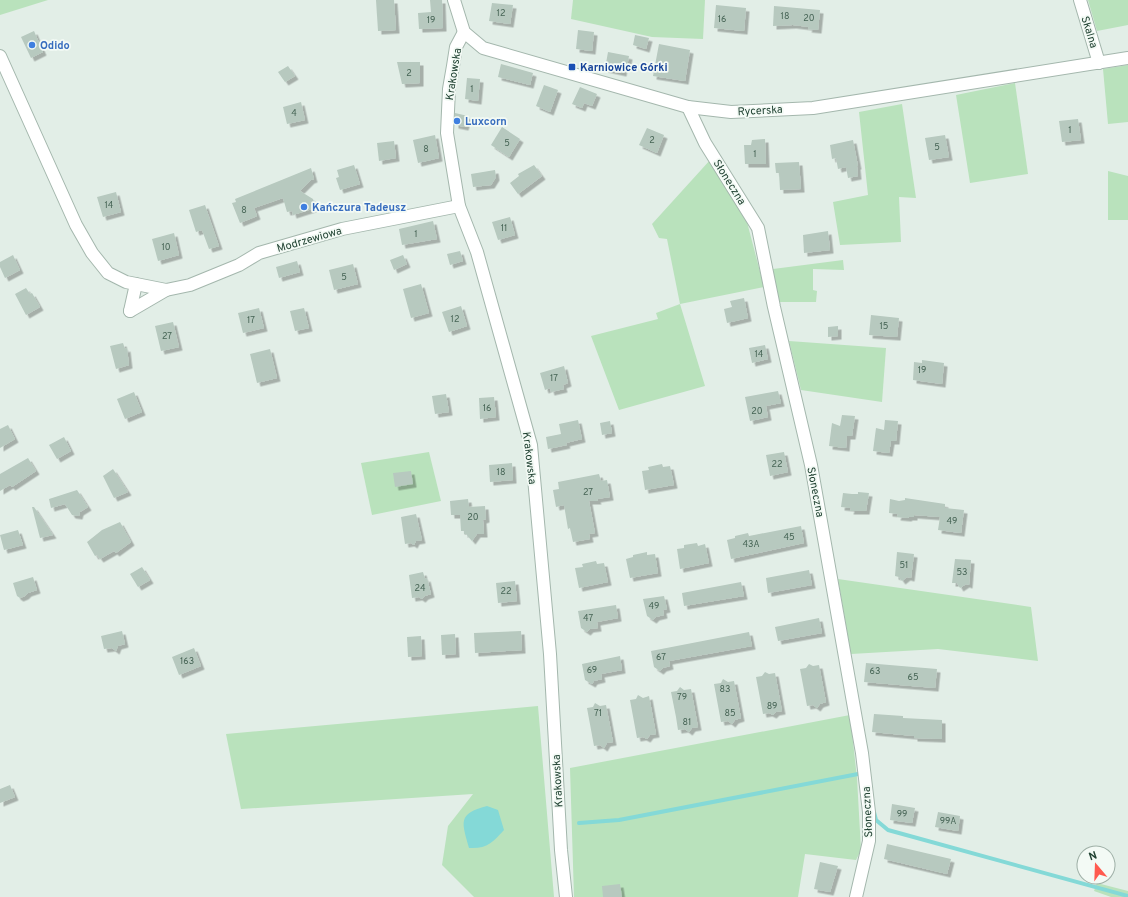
<svg xmlns="http://www.w3.org/2000/svg" width="1128" height="897" viewBox="0 0 1128 897" font-family="Overpass,sans-serif">
<style>
.green{fill:#b9e2bc}
.water{fill:#84d9d7}
.lines{fill:none;stroke-linecap:round;stroke-linejoin:round}
.stream{stroke:#84d9d7;stroke-width:4}
.building{fill:#b7c9bf;filter:url(#shadow)}
.minor-casing{stroke:#a4b7ad;stroke-width:14}
.tertiary-casing{stroke:#a4b7ad;stroke-width:14}
.minor{stroke:#fff;stroke-width:12}
.tertiary{stroke:#fff;stroke-width:12}
.shop-dot{fill:#3f7fe0;stroke:#f3faf5;stroke-width:1.5}
.transit-dot{fill:#1a4fb4;stroke:#f3faf5;stroke-width:1.5}
.labels{text-anchor:middle;stroke-width:3.5;stroke-linejoin:round;paint-order:stroke}
.number-label{font-size:9px;fill:#466455}
.street-label{font-size:11px;fill:#204232;stroke:#f3faf5}
.shop-label{font-size:11px;font-weight:bold;fill:#366cbe;stroke:#f3faf5;text-anchor:start}
.transit-label{font-size:11px;font-weight:bold;fill:#164399;stroke:#f3faf5;text-anchor:start}
</style>
<defs>
<filter id="shadow"><feDropShadow dx="3.5" dy="3.5" stdDeviation="0" flood-color="#0004"/></filter>
</defs>
<rect width="100%" height="100%" fill="#e2eee7"/>
<!-- green -->
<g class="green">
<path d="M0 0H48L0 15Z"/>
<path d="M573 0H705L703 39 652 37 571 19Z"/>
<path d="M1088 0H1128V25L1097 31Z"/>
<path d="M1128 65V122L1108 124 1103 69Z"/>
<path d="M1015 83 1028 174 970 183 956 95Z"/>
<path d="M902 104 916 198 899 197 901 242 840 245 833 202 868 195 859 112Z"/>
<path d="M711 159 747 222 764 287 680 304 705 386 619 410 591 336 658 319 656 313 680 304 667 239 659 238 652 224Z"/>
<path d="M1108 171 1128 176V220H1108Z"/>
<path d="M843 260 844 270 813 269V290L817 291 816 302H778L773 269Z"/>
<path d="M789 341 886 348 882 402 801 390Z"/>
<path d="M429 452 441 501 372 515 361 463Z"/>
<path d="M838 579 1031 607 1038 661 938 649 851 654Z"/>
<path d="M538 706 554 897H474L442 865 448 826 473 794 241 809 226 734Z"/>
<path d="M850 715 857 778 861 850 856 860 805 854 798 897H574L570 768Z"/>
<path d="M1097 883 1128 891V897H1111L1094 891Z"/>
</g>
<!-- water -->
<path class="water" d="M487 806 498 810 504 830C492 843 487 849 469 848 462 822 457 814 487 806Z"/>
<g class="lines">
<!-- stream -->
<g class="stream">
<path d="M874 812 876 820 888 830 1128 896"/>
<path d="M579 823 619 820 858 774"/>
</g>
</g>
<!-- building -->
<g class="building">
<path d="M376 0H394L396 30 378 31Z"/>
<path d="M430 0H442L443 28 419 29 418 13 431 12Z"/>
<path d="M492 3 513 5 510 24 489 21Z"/>
<path d="M716 5 746 8 744 31 714 28Z"/>
<path d="M774 6 820 10 818 30 808 29 809 27 793 25 773 26Z"/>
<path d="M578 30 594 32 592 51 576 49Z"/>
<path d="M34 31 43 52 31 58 21 37Z"/>
<path d="M635 35 649 38 646 49 633 45Z"/>
<path d="M659 44 690 50 685 81 653 76Z"/>
<path d="M608 52 629 56 627 67 624 66 623 73 605 69Z"/>
<path d="M397 62H420V83L402 84Z"/>
<path d="M501 64 533 73 530 85 498 77Z"/>
<path d="M288 66 295 76 285 82 278 72Z"/>
<path d="M467 78 480 79 478 101 465 99Z"/>
<path d="M544 85 558 90 550 112 536 106Z"/>
<path d="M580 87 597 94 592 106 584 103 582 108 572 104Z"/>
<path d="M301 102 305 120 287 124 283 107Z"/>
<path d="M455 113 468 116 465 127 455 125Z"/>
<path d="M1078 119 1081 140 1062 142 1059 121Z"/>
<path d="M502 127 520 139 509 157 491 145Z"/>
<path d="M647 128 664 135 657 153 639 145Z"/>
<path d="M435 135 439 158 418 163 413 140Z"/>
<path d="M945 135 949 157 929 160 925 138Z"/>
<path d="M765 139 766 164H745L744 145H751L752 140Z"/>
<path d="M853 140 858 166H857L858 176 848 178 846 167 838 169 836 158 832 159 830 145Z"/>
<path d="M394 141 396 158 379 161 377 143Z"/>
<path d="M799 162 801 189 780 190 779 173H776L775 163Z"/>
<path d="M354 165 360 184 340 190 336 178 339 177 337 170Z"/>
<path d="M534 165 542 176 518 194 510 183 519 176 518 174Z"/>
<path d="M311 168 314 179 311 180 300 191 313 199 315 208 293 215 292 211 287 212 283 198 254 208 257 216 240 223 232 203 236 202 235 199Z"/>
<path d="M495 170 496 177 491 185 473 187 471 174Z"/>
<path d="M116 192 121 212 103 217 97 197Z"/>
<path d="M205 205 219 246 209 249 202 230 196 232 189 210Z"/>
<path d="M510 217 515 235 498 240 492 222Z"/>
<path d="M433 221 437 239 402 245 399 229Z"/>
<path d="M828 231 830 250 804 253 803 235Z"/>
<path d="M174 233 179 255 158 261 152 239Z"/>
<path d="M460 251 463 261 450 265 447 254Z"/>
<path d="M13 255 20 270 5 278 0 267V262Z"/>
<path d="M403 255 407 264 394 270 390 260Z"/>
<path d="M297 261 300 272 279 278 276 267Z"/>
<path d="M353 264 358 284 334 290 329 270Z"/>
<path d="M421 284 429 313 411 318 403 289Z"/>
<path d="M26 288 30 294 32 293 40 307 26 315 15 294Z"/>
<path d="M744 298 748 318 727 323 724 309 732 307 730 301Z"/>
<path d="M461 306 467 326 449 332 442 312Z"/>
<path d="M259 308 264 328 243 333 238 313Z"/>
<path d="M304 308 309 328 295 331 290 311Z"/>
<path d="M871 315 899 318 897 337 869 335Z"/>
<path d="M173 322 179 347 161 351 155 326Z"/>
<path d="M838 326V336L828 337V327Z"/>
<path d="M123 343 125 349 127 348 129 365 116 369 110 346Z"/>
<path d="M765 345 768 359 752 363 749 348Z"/>
<path d="M270 349 277 378 257 383 250 354Z"/>
<path d="M922 360 944 363 942 384 913 380 914 362 922 363Z"/>
<path d="M564 366 568 383 563 385 564 389 551 392 550 388 545 390 540 373Z"/>
<path d="M778 391 781 403 766 406 768 417 750 421 745 397Z"/>
<path d="M134 392 142 412 125 419 117 399Z"/>
<path d="M446 394 449 412 435 414 432 396Z"/>
<path d="M494 397 496 417 480 419 479 398Z"/>
<path d="M842 415 855 416 852 436H847L846 448 829 446 832 423 840 426Z"/>
<path d="M578 420 582 439 566 443 567 445 548 449 546 437 561 434 559 424Z"/>
<path d="M885 420 898 421 896 441H891L889 453 873 451 876 428 884 430Z"/>
<path d="M610 421 612 433 602 435 600 423Z"/>
<path d="M8 425 15 439 0 448V429Z"/>
<path d="M64 437 71 451 57 459 49 445Z"/>
<path d="M784 452 788 472 770 476 766 455Z"/>
<path d="M28 458 36 471 12 487 10 485 0 491V474Z"/>
<path d="M512 463 513 480 490 482 489 465Z"/>
<path d="M662 464 663 467 670 466 674 485 645 490 642 471 649 470 648 467Z"/>
<path d="M113 469 128 492 114 498 103 476Z"/>
<path d="M411 471 413 484 395 487 393 473Z"/>
<path d="M599 474 601 481 607 480 610 497 597 499 598 501H589L595 533 589 534 590 539 573 542 570 528 568 529 564 505 556 507 553 490 559 489 558 482Z"/>
<path d="M77 490 88 507 80 512 79 516 72 515 65 504 51 508 49 499Z"/>
<path d="M858 492 869 493 866 511H850L851 508 841 507 843 493 852 494H858Z"/>
<path d="M905 498 945 504V508L964 510 961 533 938 530 940 517 914 515V517H909L908 518 897 517 898 514 889 513 890 499 899 501 905 500Z"/>
<path d="M468 499 469 507 485 506 486 519 483 520 484 534H477L472 541 466 534H464V531H461L460 515H451L450 501Z"/>
<path d="M32 507H34L53 535 40 538Z"/>
<path d="M416 514 422 540 416 541 414 545 411 543 405 544 401 517Z"/>
<path d="M120 522 131 542 116 553 114 551 100 559 97 555 95 556 87 542 102 530Z"/>
<path d="M801 526 804 543 731 559 727 540 735 538V536L748 533 749 536Z"/>
<path d="M18 530 23 545 4 550 0 535Z"/>
<path d="M697 543 698 546 705 544 709 563 680 569 677 549 684 548V545Z"/>
<path d="M647 552V555L655 554 658 573 630 578 626 559 633 557V555Z"/>
<path d="M897 552 914 554 911 578 907 577 902 581 899 577 895 576Z"/>
<path d="M955 559 971 560 969 585 966 584 960 588 957 583H952Z"/>
<path d="M596 561 597 564 604 563 608 582 579 588 575 568 583 567 582 564Z"/>
<path d="M142 567 150 580 138 587 130 574Z"/>
<path d="M809 570 812 585 768 593 766 578Z"/>
<path d="M423 572 425 579 427 578 431 594 425 596 422 599 419 597 412 598 409 575Z"/>
<path d="M33 577 37 590 28 593 25 596 20 598 17 596 13 583Z"/>
<path d="M515 581 517 601 498 603 496 583Z"/>
<path d="M741 582 744 596 684 606 682 593Z"/>
<path d="M664 596 667 609 663 610 664 615 656 617 653 620 647 616 643 599Z"/>
<path d="M616 605 618 618 597 622 598 628 590 629 587 632 581 628 578 611Z"/>
<path d="M819 618 822 633 778 641 775 627Z"/>
<path d="M122 631 125 644 118 646 116 651 112 648 104 649 101 636Z"/>
<path d="M521 631 522 650 475 653 474 633Z"/>
<path d="M749 632 752 646 669 661 670 666 663 668 660 671 654 667 651 651Z"/>
<path d="M455 634 456 654 442 655 441 635Z"/>
<path d="M421 636 422 656 408 657 407 637Z"/>
<path d="M194 648 201 666 179 675 172 657Z"/>
<path d="M620 656 622 670 601 674 602 679 594 681 592 684 585 680 582 664Z"/>
<path d="M866 663 937 669 935 688 864 682Z"/>
<path d="M809 664 813 666 819 665 826 702 820 704 817 708 813 705 807 706 800 669 806 668Z"/>
<path d="M765 672 769 674 775 673 782 711 776 712 773 715 769 713 763 714 756 677 762 676Z"/>
<path d="M723 679 728 682 734 681 741 718 735 720 732 724 728 721 721 722 714 684 721 683Z"/>
<path d="M680 687 684 690 691 689 698 727 692 728 689 732 685 729 678 730 676 717 671 692 677 691Z"/>
<path d="M638 695 643 698 649 696 656 734 650 735 647 739 643 737 637 738 630 700 636 699Z"/>
<path d="M595 703 600 706 606 705 613 742 607 743 604 748 600 745 594 746 587 708 593 707Z"/>
<path d="M874 714 903 716V718L942 720V739L914 738V736L872 732Z"/>
<path d="M10 785 15 797 0 803V789Z"/>
<path d="M892 804 915 808 912 823 890 820Z"/>
<path d="M938 812 960 816 958 831 935 827Z"/>
<path d="M887 844 951 859 947 874 884 859Z"/>
<path d="M820 862 838 866 830 892 814 889Z"/>
<path d="M620 884 622 897H603L602 886Z"/>
</g>
<g class="lines">
<defs>
<g id="minor">
<path d="M1080 0 1099 63"/>
<path d="M0 56 76 225 92 253 108 273 126 282 166 290 190 285 239 265 259 253 342 229 459 206"/>
<path d="M688 107 705 143 758 228 774 307 811 465 862 753 869 812V841L856 897"/>
<path d="M130 311 166 290"/>
<path d="M130 311 136 284"/>
</g>
<g id="tertiary">
<path d="M454 0 464 32 483 48 688 107 731 112 813 108 1128 58"/>
<path d="M464 32 456 47 453 66 449 89 447 133 459 206 477 252 531 445 550 654 561 850 566 897"/>
</g>
</defs>
<!-- minor casing -->
<use href="#minor" class="minor-casing"/>
<!-- tertiary casing -->
<use href="#tertiary" class="tertiary-casing"/>
<!-- minor -->
<use href="#minor" class="minor"/>
<!-- tertiary -->
<use href="#tertiary" class="tertiary"/>
</g>
<!-- markers -->
<g class="shop-dot">
<circle cx="32" cy="45" r="4"/>
<circle cx="457" cy="121" r="4"/>
<circle cx="304" cy="207" r="4"/>
</g>
<rect class="transit-dot" x="568" y="63" width="8" height="8" rx="2"/>
<g class="labels">
<!-- number labels -->
<g class="number-label">
<text x="501" y="16">12</text>
<text x="785" y="19">18</text>
<text x="809" y="21">20</text>
<text x="722" y="22">16</text>
<text x="431" y="23">19</text>
<text x="409" y="76">2</text>
<text x="472" y="92">1</text>
<text x="294" y="116">4</text>
<text x="1070" y="133">1</text>
<text x="652" y="143">2</text>
<text x="507" y="146">5</text>
<text x="937" y="150">5</text>
<text x="426" y="152">8</text>
<text x="755" y="157">1</text>
<text x="109" y="208">14</text>
<text x="244" y="213">8</text>
<text x="504" y="231">11</text>
<text x="416" y="237">1</text>
<text x="166" y="250">10</text>
<text x="344" y="280">5</text>
<text x="455" y="322">12</text>
<text x="251" y="323">17</text>
<text x="884" y="329">15</text>
<text x="167" y="339">27</text>
<text x="759" y="357">14</text>
<text x="922" y="373">19</text>
<text x="554" y="381">17</text>
<text x="487" y="411">16</text>
<text x="757" y="414">20</text>
<text x="777" y="467">22</text>
<text x="501" y="475">18</text>
<text x="588" y="495">27</text>
<text x="473" y="520">20</text>
<text x="952" y="524">49</text>
<text x="789" y="540">45</text>
<text x="751" y="547">43A</text>
<text x="904" y="568">51</text>
<text x="962" y="575">53</text>
<text x="420" y="591">24</text>
<text x="506" y="594">22</text>
<text x="654" y="609">49</text>
<text x="588" y="621">47</text>
<text x="661" y="660">67</text>
<text x="187" y="664">163</text>
<text x="592" y="673">69</text>
<text x="875" y="674">63</text>
<text x="913" y="680">65</text>
<text x="725" y="692">83</text>
<text x="682" y="700">79</text>
<text x="772" y="709">89</text>
<text x="598" y="716">71</text>
<text x="730" y="716">85</text>
<text x="687" y="725">81</text>
<text x="902" y="817">99</text>
<text x="948" y="824">99A</text>
</g>
<!-- street labels -->
<g class="street-label">
<text transform="translate(1090 32) rotate(73)" y="4">Skalna</text>
<text transform="translate(453 74) rotate(-81)" y="4">Krakowska</text>
<text transform="translate(760 110) rotate(-3)" y="4">Rycerska</text>
<text transform="translate(730 182) rotate(58)" y="4">Słoneczna</text>
<text transform="translate(309 239) rotate(-16)" y="4">Modrzewiowa</text>
<text transform="translate(530 458) rotate(83)" y="4">Krakowska</text>
<text transform="translate(816 492) rotate(79)" y="4">Słoneczna</text>
<text transform="translate(557 781) rotate(-93)" y="4">Krakowska</text>
<text transform="translate(867 812) rotate(-93)" y="4">Słoneczna</text>
</g>
<!-- shop labels -->
<g class="shop-label">
<text x="40" y="49">Odido</text>
<text x="465" y="125">Luxcorn</text>
<text x="312" y="211">Kańczura Tadeusz</text>
</g>
<!-- transit labels -->
<g class="transit-label">
<text x="580" y="71">Karniowice Górki</text>
</g>
</g>
<!-- north arrow -->
<g transform="translate(1096 865) rotate(341)"><circle r="19" fill="#f3faf5" stroke="#9fb0a7"/>
<path d="M0-3L7 15L0 10L-7 15Z" fill="#ff5a4f"/>
<text y="-6" font-size="11" font-weight="bold" text-anchor="middle" fill="#204232">N</text>
</g>
</svg>
